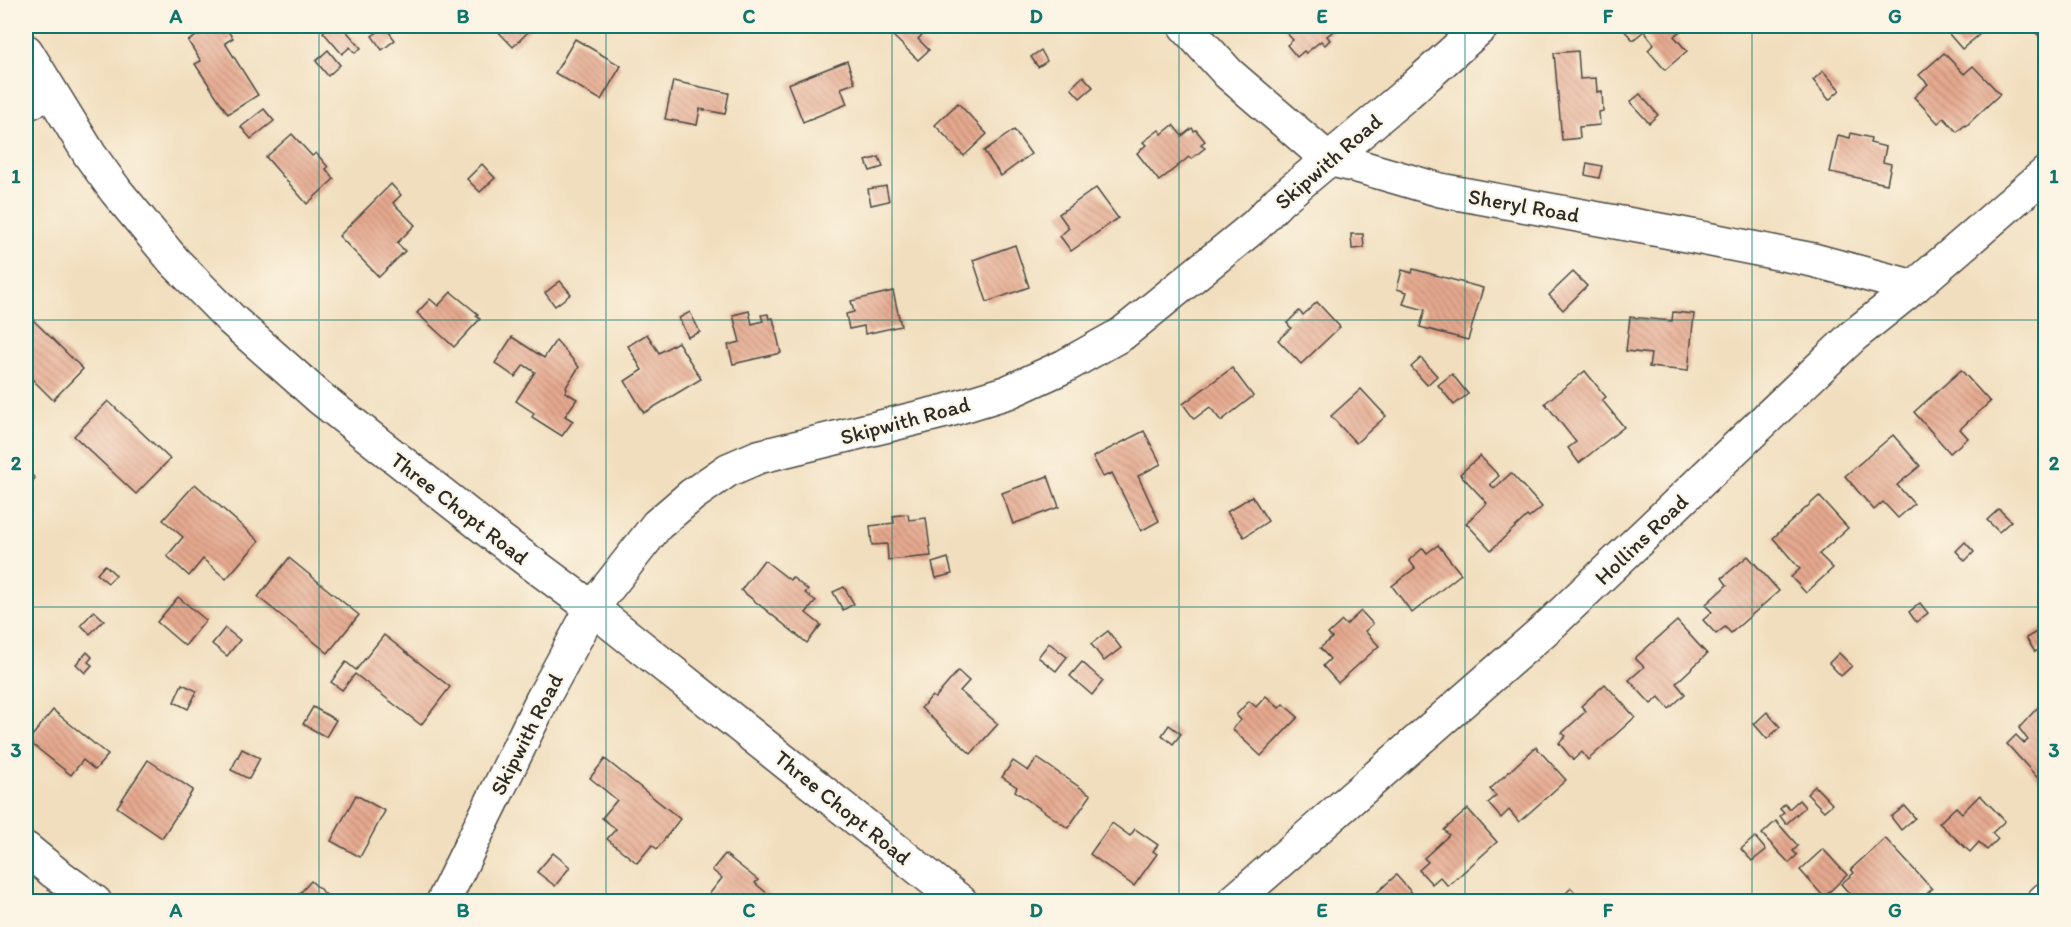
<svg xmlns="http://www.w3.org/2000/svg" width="2071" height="927" viewBox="0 0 2071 927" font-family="Itim,sans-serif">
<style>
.building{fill:url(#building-back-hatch)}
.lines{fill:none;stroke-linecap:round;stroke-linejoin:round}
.street-casing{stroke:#494641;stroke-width:36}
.secondary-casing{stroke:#494641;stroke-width:36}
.street{stroke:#fff;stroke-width:33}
.secondary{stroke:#fff;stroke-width:33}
.grid{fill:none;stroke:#0f766e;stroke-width:1.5;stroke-opacity:0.55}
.labels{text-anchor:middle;stroke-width:4.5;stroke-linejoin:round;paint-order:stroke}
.street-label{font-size:22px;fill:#2b2b2b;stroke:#fcf5e5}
.neatline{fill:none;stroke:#0f766e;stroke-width:2}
.grid-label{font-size:20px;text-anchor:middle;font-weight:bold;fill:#0f766e}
</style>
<defs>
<pattern id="building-back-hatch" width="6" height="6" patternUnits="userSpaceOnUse" patternTransform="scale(1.5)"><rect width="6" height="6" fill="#e6a98f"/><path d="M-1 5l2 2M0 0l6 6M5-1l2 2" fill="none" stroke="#bb8a75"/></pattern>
</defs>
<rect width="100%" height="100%" fill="#fcf5e5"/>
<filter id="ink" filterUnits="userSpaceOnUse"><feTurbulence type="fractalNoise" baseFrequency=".0167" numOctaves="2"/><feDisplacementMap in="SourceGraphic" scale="12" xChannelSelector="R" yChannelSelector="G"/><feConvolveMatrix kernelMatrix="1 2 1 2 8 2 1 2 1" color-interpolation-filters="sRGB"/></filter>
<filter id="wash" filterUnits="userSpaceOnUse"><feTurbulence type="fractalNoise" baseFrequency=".008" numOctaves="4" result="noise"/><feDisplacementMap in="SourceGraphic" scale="24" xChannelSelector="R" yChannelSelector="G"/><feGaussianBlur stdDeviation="1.35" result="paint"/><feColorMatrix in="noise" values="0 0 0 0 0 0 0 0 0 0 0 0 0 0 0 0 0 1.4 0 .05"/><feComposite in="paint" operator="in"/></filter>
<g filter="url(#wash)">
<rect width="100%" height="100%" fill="#f1debe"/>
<g id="blocks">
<!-- building -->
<g class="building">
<path d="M213 26H224L233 38 225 43 258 95 228 114 195 64 201 61 188 41Z"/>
<path d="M330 26H342L361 48 355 53 350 47 342 54 323 32Z"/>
<path d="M493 26H534L513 47Z"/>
<path d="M899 26H931L918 39 929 50 918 60 891 34Z"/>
<path d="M1280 26H1340L1327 36 1330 40 1325 45 1321 41 1306 53 1304 51 1297 57 1287 45 1293 40Z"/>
<path d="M1620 26H1687L1674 36 1687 51 1665 70 1648 50 1654 44 1644 31 1633 40Z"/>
<path d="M1942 26H1973L1980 34 1962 49Z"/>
<path d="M2041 26H2046V43L2034 31Z"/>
<path d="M385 27 395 40 382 50 372 36Z"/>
<path d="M575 39 621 66 601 100 555 73Z"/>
<path d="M328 50 340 65 328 76 316 61Z"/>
<path d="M1041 50 1047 61 1038 67 1031 57Z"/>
<path d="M1578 51 1580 79 1596 78 1597 92 1602 91 1603 111 1599 112 1600 125 1579 127 1580 138 1562 140 1554 53Z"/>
<path d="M1944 53 1964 74 1973 66 2000 94 1966 126 1965 125 1957 132 1944 118 1938 123 1914 97 1928 84 1919 75Z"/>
<path d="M847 61 855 83 841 88 847 104 803 122 788 84Z"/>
<path d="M1823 71 1840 90 1829 100 1813 80Z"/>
<path d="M1083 76 1093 87 1080 98 1071 88Z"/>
<path d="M673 81 729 93 725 114 700 109 697 125 665 119Z"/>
<path d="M1640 94 1658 115 1649 123 1630 102Z"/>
<path d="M958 103 987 134 964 156 935 125Z"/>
<path d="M264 109 274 121 251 139 241 127Z"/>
<path d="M1173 125 1182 136 1192 128 1194 131 1196 130 1205 141 1201 144 1205 148 1191 159 1189 157 1159 181 1137 153 1146 145 1143 142 1159 130 1162 134Z"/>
<path d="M1014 130 1031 154 1001 176 984 151Z"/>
<path d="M1851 133 1871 138 1870 143 1886 147 1883 162 1891 164 1887 184 1830 172 1838 135 1850 138Z"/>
<path d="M292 134 312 156 316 153 328 167 326 169 334 179 307 204 266 157Z"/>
<path d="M879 157 883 167 870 171 866 161Z"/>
<path d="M1587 163 1602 166 1599 178 1585 175Z"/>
<path d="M482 164 495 178 480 192 467 179Z"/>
<path d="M391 184 401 195 393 203 415 225 397 243 405 251 379 277 339 236Z"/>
<path d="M886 186 889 201 871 205 868 189Z"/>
<path d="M1096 188 1118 218 1071 251 1060 236 1069 228 1059 214Z"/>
<path d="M1351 234H1363L1364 248 1352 249Z"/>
<path d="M1015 245 1029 287 987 302 973 260Z"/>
<path d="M1413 269 1483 288 1468 340 1420 327 1425 310 1403 304 1407 292 1397 289 1402 270 1412 273Z"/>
<path d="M1573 272 1587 286 1563 310 1549 295Z"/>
<path d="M560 281 571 294 555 306 545 293Z"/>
<path d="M893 291 901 326 865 334 864 326 849 329 846 314 854 312 851 301Z"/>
<path d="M451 292 478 314 476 316 480 319 454 347 417 313 430 299 438 306Z"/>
<path d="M1317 302 1340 327 1301 364 1278 340 1291 328 1287 323 1299 311 1303 315Z"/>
<path d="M749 311 752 324 763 321 761 315 768 314 769 319 773 318 781 353 733 364 728 345 740 342 733 315Z"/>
<path d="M690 312 700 332 688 337 679 318Z"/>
<path d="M1673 312 1694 314 1688 371 1649 367 1651 354 1626 351 1630 317 1672 321Z"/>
<path d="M31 318 83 369 53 400 26 373V323Z"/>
<path d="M647 334 659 353 678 342 701 379 644 413 625 381 642 370 628 346Z"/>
<path d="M512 337 544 358 556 340 579 367 566 387 567 389 565 392 577 399 565 416 573 421 562 436 532 417 534 413 516 401 535 372 524 365 515 377 495 363Z"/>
<path d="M1421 358 1437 376 1427 385 1411 367Z"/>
<path d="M1232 368 1253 396 1221 421 1210 407 1194 419 1183 404Z"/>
<path d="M1961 370 1990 402 1960 429 1968 438 1950 453 1914 412Z"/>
<path d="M1585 371 1606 397 1602 400 1624 427 1579 463 1568 448 1576 442 1545 403Z"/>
<path d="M1452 374 1468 394 1454 405 1438 385Z"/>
<path d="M1361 389 1386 416 1356 443 1331 416Z"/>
<path d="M108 401 170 459 136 494 74 436Z"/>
<path d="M1144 431 1161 464 1138 476 1159 521 1141 531 1112 473 1103 477 1093 457Z"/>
<path d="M1893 435 1920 466 1897 485 1914 504 1898 518 1883 502 1874 510 1845 476Z"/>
<path d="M1480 456 1499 476 1490 484 1494 489 1511 473 1542 507 1529 518 1527 516 1491 550 1466 523 1487 503 1460 474Z"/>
<path d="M2046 466V478L2040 471Z"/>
<path d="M26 470 35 478 26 490Z"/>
<path d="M1048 476 1059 507 1013 524 1002 493Z"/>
<path d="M195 484 259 541 226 579 203 559 189 576 167 556 183 537 163 520Z"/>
<path d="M1252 496 1268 521 1244 537 1227 512Z"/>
<path d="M1819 496 1848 528 1819 554 1833 568 1806 593 1791 577 1800 569 1773 538Z"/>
<path d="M1999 509 2011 521 1999 532 1987 520Z"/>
<path d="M908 514 909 520 926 518 931 556 888 560 887 544 872 545 870 526 894 523 893 516Z"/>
<path d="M1965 542 1974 552 1965 561 1956 551Z"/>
<path d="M1438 545 1461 574 1412 613 1392 586 1415 568 1409 560 1423 548 1427 553Z"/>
<path d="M1748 556 1779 591 1731 633 1725 627 1716 634 1703 620 1712 612 1705 605 1727 585 1722 578Z"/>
<path d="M289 558 359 615 328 653 258 597Z"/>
<path d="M948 558 952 574 936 578 932 563Z"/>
<path d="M764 560 790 580 792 577 808 590 805 593 816 601 806 613 821 625 807 643 741 590Z"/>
<path d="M105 565 116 575 108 583 97 574Z"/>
<path d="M844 587 854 604 843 610 833 592Z"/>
<path d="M178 597 206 620 185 646 157 622Z"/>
<path d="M1920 603 1928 613 1916 622 1909 612Z"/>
<path d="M94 611 104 620 90 634 81 625Z"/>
<path d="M1361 611 1373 624 1365 631 1379 646 1338 683 1323 666 1330 659 1320 648 1332 638 1328 634 1342 621 1346 625Z"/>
<path d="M1677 621 1707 654 1676 683 1685 694 1669 709 1659 697 1651 704 1629 680 1644 667 1635 658Z"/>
<path d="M225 628 240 640 227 656 212 644Z"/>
<path d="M2043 628 2046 632V646L2035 652 2026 638Z"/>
<path d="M1108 631 1121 648 1104 661 1091 644Z"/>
<path d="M384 635 450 687 421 725 355 674 342 690 331 682 346 662 356 670Z"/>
<path d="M1049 643 1067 657 1056 671 1038 657Z"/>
<path d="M87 652 92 657 88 662 92 665 85 673 76 664Z"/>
<path d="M1839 653 1852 666 1841 676 1829 663Z"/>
<path d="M1082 662 1103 681 1092 695 1070 676Z"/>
<path d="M958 671 969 681 960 691 998 724 971 754 921 708 932 696 935 698Z"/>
<path d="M182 684 197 691 188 709 174 702Z"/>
<path d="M1605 684 1635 717 1588 760 1582 752 1573 760 1559 743 1566 736 1562 733 1586 711 1581 706Z"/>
<path d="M1266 696 1279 708 1283 704 1298 717 1261 756 1232 729 1241 720 1236 715 1249 701 1256 707Z"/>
<path d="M313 707 336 720 326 737 303 724Z"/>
<path d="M2037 708 2046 718V783L2044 785 2007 744 2016 735 2024 743 2028 740 2019 728Z"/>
<path d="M53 710 108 755 95 770 83 760 71 775 28 741Z"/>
<path d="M1767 712 1780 727 1767 739 1754 724Z"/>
<path d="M1169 725 1181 734 1173 744 1162 735Z"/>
<path d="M1536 747 1566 780 1519 822 1509 810 1501 818 1488 803 1496 796 1490 789Z"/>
<path d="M242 749 260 758 249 779 231 770Z"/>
<path d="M1037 758 1091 795 1068 828 1015 791 1017 787 1002 777 1013 761 1028 771Z"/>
<path d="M605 759 680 819 657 849 652 845 637 863 607 839 616 829 602 818 617 800 590 778Z"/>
<path d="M148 760 193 790 162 838 117 807Z"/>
<path d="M1815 786 1832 804 1824 811 1807 794Z"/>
<path d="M356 795 385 811 360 857 331 841Z"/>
<path d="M1980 795 2005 821 1992 833 1998 839 1987 850 1979 842 1970 852 1939 823 1956 807 1962 813Z"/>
<path d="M1799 800 1805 807 1786 824 1780 816 1784 813 1780 809 1785 804 1789 809Z"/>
<path d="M1905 806 1915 818 1901 830 1891 817Z"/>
<path d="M1468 809 1497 842 1448 886 1440 877 1432 884 1419 870 1428 862 1424 858 1449 835 1444 830Z"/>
<path d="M1776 821 1798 846 1793 851 1797 855 1789 863 1762 834Z"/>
<path d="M1112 823 1130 836 1135 829 1158 845 1153 851 1157 854 1134 886 1090 854Z"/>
<path d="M1755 837 1766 850 1752 861 1741 849Z"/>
<path d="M1885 838 1932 889 1918 902H1857L1841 884 1854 873 1851 869Z"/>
<path d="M1823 849 1847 875 1824 897 1800 870Z"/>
<path d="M553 853 570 867 555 886 537 872Z"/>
<path d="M725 854 758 880 755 883 777 902H703L722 878 712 870Z"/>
<path d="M1396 875 1420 902H1367Z"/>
<path d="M311 881 334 902H292Z"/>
<path d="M1571 888 1582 900 1580 902H1566L1562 897Z"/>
</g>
</g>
</g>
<g filter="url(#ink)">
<use href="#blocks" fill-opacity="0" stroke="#494641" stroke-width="1.5"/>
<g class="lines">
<defs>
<g id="street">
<path d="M1185 26 1229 74 1328 159 1361 167 1440 190 1676 233 1813 260 1914 287"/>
<path d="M26 104 50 93"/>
<path d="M592 608 657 525 692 495 728 470 758 457 946 411 1008 392 1065 366 1122 334 1256 225 1279 201 1404 96 1482 26"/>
<path d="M26 849 54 872 95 902"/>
<path d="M1233 902 1550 625 1853 336 1914 287 2046 173"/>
<path d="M2043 902 2046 899"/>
</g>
<g id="secondary">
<path d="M26 51 90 155 116 191 174 261 232 320 320 398 499 539 592 608 961 902"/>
<path d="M443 902 542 700 592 608"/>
</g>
</defs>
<!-- street casing -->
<use href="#street" class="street-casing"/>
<!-- secondary casing -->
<use href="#secondary" class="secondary-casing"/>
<!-- street -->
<use href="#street" class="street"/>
<!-- secondary -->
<use href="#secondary" class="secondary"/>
</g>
</g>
<!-- grid -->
<path class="grid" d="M319 26V902M606 26V902M892 26V902M1179 26V902M1465 26V902M1752 26V902M26 320H2046M26 607H2046"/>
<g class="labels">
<!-- street labels -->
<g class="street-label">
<text transform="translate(1328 161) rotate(-41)" y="8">Skipwith Road</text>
<text transform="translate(1524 205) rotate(10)" y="8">Sheryl Road</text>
<text transform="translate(905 420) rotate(-15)" y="8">Skipwith Road</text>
<text transform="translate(460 508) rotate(38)" y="8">Three Chopt Road</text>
<text transform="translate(1641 539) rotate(-44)" y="8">Hollins Road</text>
<text transform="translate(526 734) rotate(-63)" y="8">Skipwith Road</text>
<text transform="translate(843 807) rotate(39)" y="8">Three Chopt Road</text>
</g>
</g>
<!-- margin -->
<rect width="2071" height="927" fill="none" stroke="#fcf5e5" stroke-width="66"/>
<rect x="33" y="33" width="2005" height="861" class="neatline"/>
<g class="grid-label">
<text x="176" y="23">A</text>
<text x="463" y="23">B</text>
<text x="749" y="23">C</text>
<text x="1036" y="23">D</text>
<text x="1322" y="23">E</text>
<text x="1608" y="23">F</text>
<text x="1895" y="23">G</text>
<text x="16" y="183">1</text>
<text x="2054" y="183">1</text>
<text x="16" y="470">2</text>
<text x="2054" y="470">2</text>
<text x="16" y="757">3</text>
<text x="2054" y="757">3</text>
<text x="176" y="917">A</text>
<text x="463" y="917">B</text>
<text x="749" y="917">C</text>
<text x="1036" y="917">D</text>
<text x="1322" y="917">E</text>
<text x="1608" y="917">F</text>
<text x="1895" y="917">G</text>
</g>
</svg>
